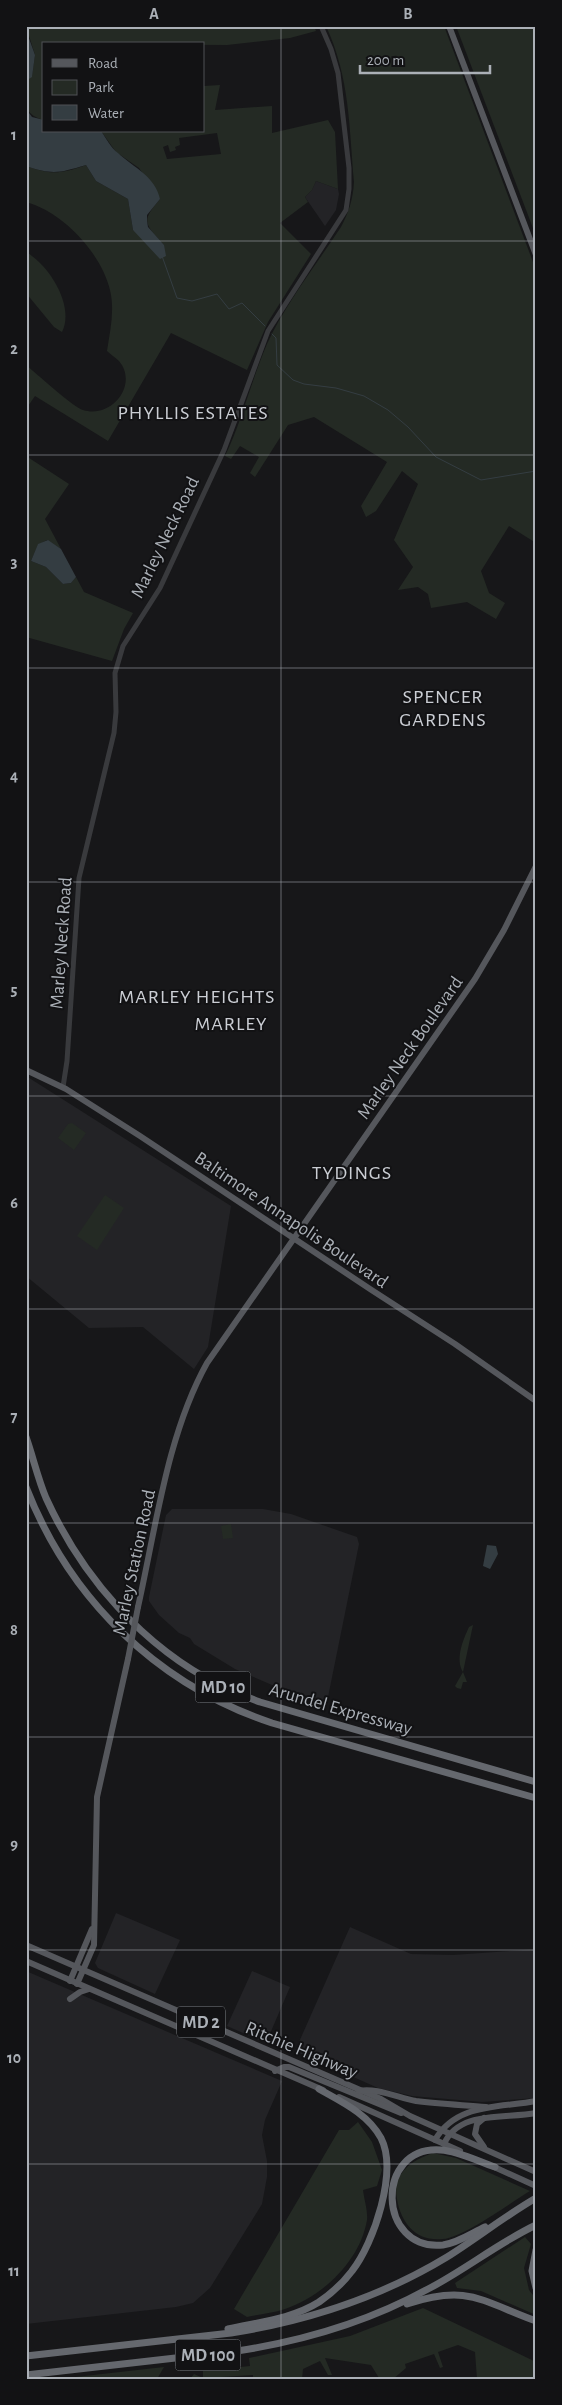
<svg xmlns="http://www.w3.org/2000/svg" width="562" height="2405" viewBox="0 0 562 2405" font-family="'Alegreya Sans',sans-serif">
<style>
.built{fill:#232326}
.green{fill:#242a24;fill-rule:evenodd}
.water{fill:#343d42}
.lines{fill:none;stroke-linecap:round;stroke-linejoin:round}
.stream{stroke:#343d42;stroke-width:1}
.minor{stroke:#393a3d;stroke-width:5}
.major{stroke:#55575c;stroke-width:6}
.highway{stroke:#65686e;stroke-width:7}
.major-bridge{stroke:#55575c;stroke-width:6}
.grid{fill:none;stroke:#abb0b7;stroke-width:1;stroke-opacity:0.55}
.labels{text-anchor:middle;stroke-width:4;stroke-linejoin:round;paint-order:stroke}
.shield{fill:#121214;stroke:#7d8186;stroke-width:1}
.shield-label{font-size:18px;font-weight:bold;fill:#abb0b7}
.street-label{font-size:19px;fill:#abb0b7;stroke:#121214}
.neighbourhood-label{font-size:20px;letter-spacing:1px;fill:#cbced4;stroke:#121214}
.neatline{fill:none;stroke:#abb0b7;stroke-width:2}
.grid-label{font-size:16px;text-anchor:middle;font-weight:bold;fill:#abb0b7}
</style>
<rect width="100%" height="100%" fill="#171719"/>
<!-- built -->
<g class="built">
<path d="M316 181 338 189 339 194 336 210 325 226 305 197 312 190Z"/>
<path d="M26 1076 231 1206 208 1347 194 1369 143 1327 89 1328 26 1276Z"/>
<path d="M172 1509H263L291 1514 357 1537 359 1544 327 1702 279 1688 235 1669 194 1644 190 1638 179 1633 159 1615 149 1601V1597L166 1515Z"/>
<path d="M116 1913 180 1940 155 1994 98 1968 95 1963Z"/>
<path d="M350 1927 411 1954 453 1955 536 1949V2098L482 2102 412 2096 378 2088 295 2051Z"/>
<path d="M26 1971 282 2081 265 2120 262 2135 267 2161V2177L262 2204 210 2288 193 2303 176 2307 26 2324Z"/>
<path d="M252 1971 290 1987 266 2043 227 2026Z"/>
</g>
<!-- green -->
<g class="green">
<path d="M26 26H314L316 31 290 38 227 45 44 44V120C21 114 26 101 26 81L32 76 35 55Z"/>
<path d="M326 26H444L536 270V543L509 526 481 571 489 593 505 603 496 619 467 602 431 608 428 594 418 587 398 590 413 567 394 540 418 484 402 471 376 511 366 517 361 506 387 462 314 417 288 425 255 477 250 473 259 457 240 446 231 459 225 456C242 421 251 381 267 344 286 303 316 265 341 227 349 212 353 199 354 182 349 126 350 78 326 26Z"/>
<path d="M456 26H536V236Z"/>
<path d="M220 85 215 110 272 106V133L328 120 335 132 338 189 316 181 312 190 305 197 308 202 280 223 311 254 268 322 247 370 171 333 108 441 35 396 26 409V365C36 373 74 408 83 410 111 419 139 385 119 361 115 357 110 354 107 351 110 331 115 311 110 290 101 253 63 212 26 202V166C52 175 60 174 86 165L96 181 128 199 133 230 164 245C144 223 141 222 160 199L139 168 116 152 101 131H204V86ZM217 133 221 154 167 159 163 147 168 145 170 152 176 150 175 147 180 145 179 138Z"/>
<path d="M26 252C49 265 75 306 62 332L54 327 26 293Z"/>
<path d="M26 456 69 484 45 519 61 549 47 540 38 545 31 561 46 567 63 584 71 583 76 577 84 592 133 613 124 629 112 661 26 637Z"/>
<path d="M72 1123 86 1133 74 1150 58 1138 68 1124Z"/>
<path d="M105 1195 124 1208 97 1250 77 1236Z"/>
<path d="M231 1524 233 1538 223 1539 221 1526Z"/>
<path d="M473 1625 463 1672 467 1682H463L461 1689 457 1688 455 1686 463 1672C455 1659 463 1640 469 1627Z"/>
<path d="M358 2122 372 2142 382 2170 377 2186 363 2190C364 2199 368 2211 367 2220 360 2261 323 2296 285 2309 273 2313 260 2314 247 2317L234 2309 339 2130H349Z"/>
<path d="M433 2153 456 2158 530 2191C510 2203 464 2237 443 2239 416 2242 401 2223 397 2199 396 2193 395 2186 398 2180 404 2165 419 2158 433 2153Z"/>
<path d="M525 2237 531 2244 524 2268 529 2290 536 2299V2315L481 2291 457 2288 455 2283Z"/>
<path d="M423 2308 536 2362V2379H477L475 2352 458 2345 438 2352 443 2367 440 2368 434 2354 405 2364 406 2368 393 2379 379 2378 371 2365 325 2358 332 2375H328L320 2361 303 2369 302 2379H253V2375L190 2379 194 2374 203 2378V2371L250 2366 249 2358 350 2336Z"/>
<path d="M164 2367 157 2379H58Z"/>
</g>
<!-- water -->
<g class="water">
<path d="M26 30 35 55 32 77 26 81Z"/>
<path d="M26 109 32 117 44 120V131H101C106 138 111 148 118 153 134 168 155 176 160 199L147 215V221L148 227 164 245 166 256 160 259 133 230 128 199 96 181 86 165C59 173 53 175 26 166Z"/>
<path d="M48 540 61 549 76 577 71 583 63 584 46 567 31 561 38 544Z"/>
<path d="M487 1545 496 1546 498 1554 490 1569 483 1566Z"/>
</g>
<g class="lines">
<!-- stream -->
<g class="stream">
<path d="M162 256 177 298 192 301 217 294 229 309 242 303 265 326"/>
<path d="M272 334 276 338 277 365 293 380 304 384 336 388 364 396 388 410 408 427 436 457 481 480 536 471"/>
</g>
<!-- minor -->
<path class="minor" d="M63 1087 67 1061 79 878 114 733 116 712 115 673 123 646 160 588 224 450 268 331 346 210 349 189V168L338 73 331 49 321 26"/>
<!-- major -->
<g class="major">
<path d="M449 26 536 255"/>
<path d="M26 1070 66 1089 140 1136 370 1289 455 1344 536 1401"/>
<path d="M138 1607C156 1527 167 1435 207 1363L475 979 504 930 536 866"/>
<path d="M26 1945 381 2099 410 2116 536 2172"/>
<path d="M26 1961 323 2090"/>
<path d="M70 1981 92 1929"/>
<path d="M77 1984 94 1945 97 1797 128 1659"/>
<path d="M70 1999 80 1992 89 1989"/>
<path d="M275 2071 284 2067H289L401 2113"/>
<path d="M359 2091C375 2087 399 2098 416 2101 439 2104 463 2105 486 2107"/>
<path d="M339 2097 460 2151"/>
<path d="M435 2140C456 2103 499 2108 536 2101"/>
<path d="M444 2144C459 2110 505 2119 536 2113"/>
<path d="M484 2147 475 2134 477 2124 484 2118"/>
<path d="M492 2166 536 2186"/>
</g>
<!-- highway -->
<g class="highway">
<path d="M26 1437C33 1457 38 1479 46 1498 82 1577 143 1647 221 1686 234 1692 247 1697 260 1702L536 1782"/>
<path d="M26 1487C70 1600 158 1685 272 1723L536 1798"/>
<path d="M485 2227C472 2233 458 2243 443 2245 377 2252 374 2145 441 2150 459 2151 479 2162 495 2167"/>
<path d="M536 2250 532 2271 536 2288"/>
<path d="M407 2304C468 2284 481 2301 536 2321"/>
<path d="M228 2329C259 2322 292 2319 319 2302 332 2293 343 2283 352 2271 374 2243 398 2171 381 2138 368 2114 342 2102 319 2089"/>
<path d="M26 2356 231 2333C307 2321 381 2297 447 2257 477 2238 505 2216 536 2198"/>
<path d="M26 2375 237 2351C303 2341 368 2322 428 2289 465 2270 498 2243 536 2225"/>
</g>
<!-- major-bridge -->
<path class="major-bridge" d="M128 1659 138 1607"/>
</g>
<!-- grid -->
<path class="grid" d="M281 26V2379M26 241H536M26 455H536M26 668H536M26 882H536M26 1096H536M26 1309H536M26 1523H536M26 1737H536M26 1950H536M26 2164H536"/>
<g class="labels">
<!-- shield labels -->
<g class="shield">
<rect x="195.5" y="1671.5" width="55" height="31" rx="4"/>
<rect x="177" y="2006.5" width="48" height="31" rx="4"/>
<rect x="175.5" y="2339.5" width="65" height="31" rx="4"/>
</g>
<g class="shield-label">
<text x="223" y="1693">MD 10</text>
<text x="201" y="2028">MD 2</text>
<text x="208" y="2361">MD 100</text>
</g>
<!-- street labels -->
<g class="street-label">
<text transform="translate(164 537) rotate(-64)" y="7">Marley Neck Road</text>
<text transform="translate(60 943) rotate(-86)" y="7">Marley Neck Road</text>
<text transform="translate(409 1047) rotate(-55)" y="7">Marley Neck Boulevard</text>
<text transform="translate(292 1219) rotate(34)" y="7">Baltimore Annapolis Boulevard</text>
<text transform="translate(133 1562) rotate(-78)" y="7">Marley Station Road</text>
<text transform="translate(341 1708) rotate(16)" y="7">Arundel Expressway</text>
<text transform="translate(302 2049) rotate(23)" y="7">Ritchie Highway</text>
</g>
<!-- neighbourhood labels -->
<g class="neighbourhood-label">
<text x="193" y="419">PHYLLIS ESTATES</text>
<text x="443" y="703">SPENCER<tspan x="443" dy="23">GARDENS</tspan></text>
<text x="197" y="1003">MARLEY HEIGHTS</text>
<text x="231" y="1030">MARLEY</text>
<text x="352" y="1179">TYDINGS</text>
</g>
</g>
<!-- border -->
<rect width="562" height="2405" fill="none" stroke="#121214" stroke-width="55"/>
<!-- legend -->
<rect x="42" y="42" width="162" height="90" fill="#121214" stroke="#4f5155"/>
<rect x="52" y="59" width="25" height="8" fill="#55575c" stroke="#4f5155"/>
<text x="88" y="68" font-size="15" fill="#abb0b7">Road</text>
<rect x="52" y="80" width="25" height="15" fill="#242a24" stroke="#4f5155"/>
<text x="88" y="92" font-size="15" fill="#abb0b7">Park</text>
<rect x="52" y="105" width="25" height="15" fill="#343d42" stroke="#4f5155"/>
<text x="88" y="118" font-size="15" fill="#abb0b7">Water</text>
<!-- scale -->
<path d="M360 65v8h130v-8" fill="none" stroke="#abb0b7" stroke-width="2.5"/>
<text x="367" y="65" font-size="15" fill="#abb0b7" stroke="#121214" stroke-width="4" paint-order="stroke">200 m</text>
<rect x="28" y="28" width="506" height="2350" class="neatline"/>
<g class="grid-label">
<text x="154" y="19">A</text>
<text x="408" y="19">B</text>
<text x="14" y="140">1</text>
<text x="14" y="354">2</text>
<text x="14" y="567">3</text>
<text x="14" y="781">4</text>
<text x="14" y="995">5</text>
<text x="14" y="1208">6</text>
<text x="14" y="1422">7</text>
<text x="14" y="1635">8</text>
<text x="14" y="1849">9</text>
<text x="14" y="2063">10</text>
<text x="14" y="2276">11</text>
</g>
</svg>
